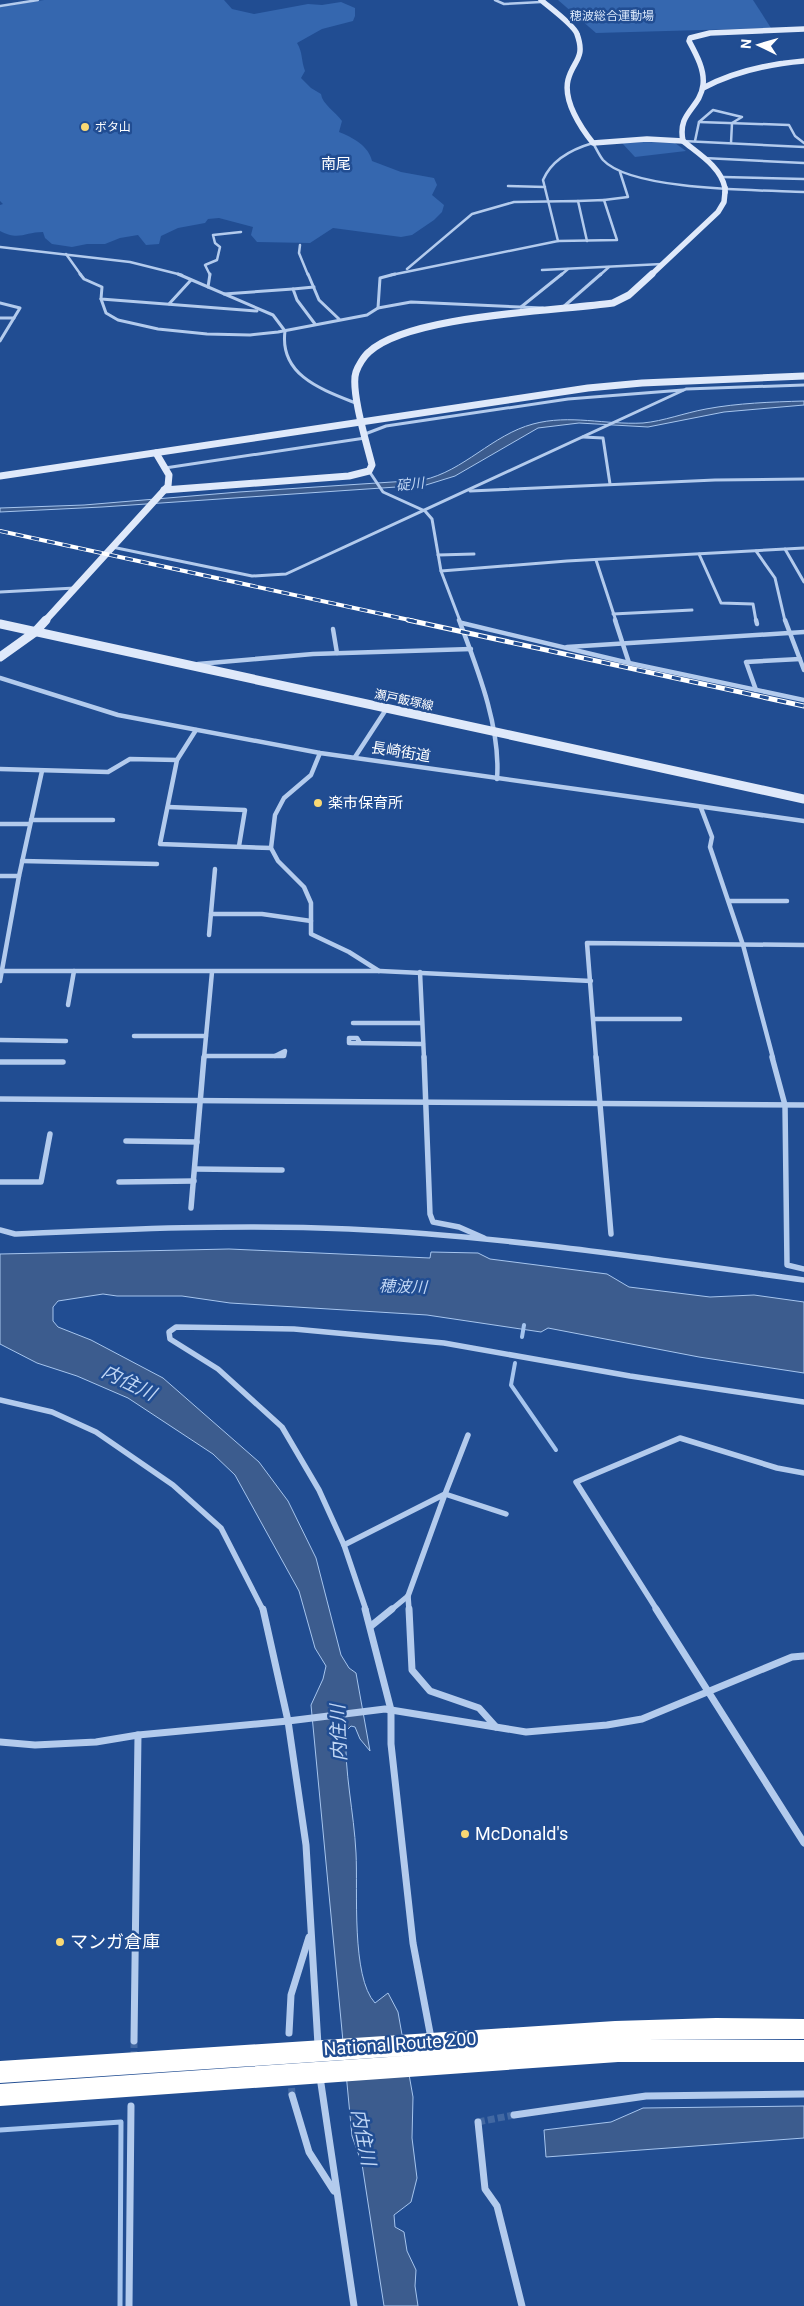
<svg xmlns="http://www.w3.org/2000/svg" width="804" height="2306" viewBox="0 0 804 2306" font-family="Roboto,'Noto Sans JP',sans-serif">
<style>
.green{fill:#3567af}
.water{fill:#3c5c8e;stroke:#a6c5ee}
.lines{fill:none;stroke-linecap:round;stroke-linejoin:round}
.stream-far1{stroke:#a6c5ee;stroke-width:4}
.stream{stroke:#a6c5ee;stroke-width:5}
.street-tunnel{stroke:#4268a2;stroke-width:7;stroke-dasharray:7 3;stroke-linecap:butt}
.street-far4{stroke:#b3cbed;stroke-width:2.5}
.street-far3{stroke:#b3cbed;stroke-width:3}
.street-far2{stroke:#b3cbed;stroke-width:4.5}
.street-far1{stroke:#b3cbed;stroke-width:5.5}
.street{stroke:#b3cbed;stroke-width:7}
.secondary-far2{stroke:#dfe9fa;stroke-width:5.5}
.secondary-far1{stroke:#dfe9fa;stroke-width:7}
.secondary{stroke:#dfe9fa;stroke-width:9}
.highway{fill:#fff;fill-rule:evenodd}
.rail-far1-casing{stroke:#fff;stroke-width:4}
.rail-casing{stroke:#fff;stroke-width:5}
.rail-far1{stroke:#214d92;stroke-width:2.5;stroke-dasharray:8;stroke-linecap:butt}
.rail{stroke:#214d92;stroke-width:3;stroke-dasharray:9;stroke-linecap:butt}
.secondary-bridge{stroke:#dfe9fa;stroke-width:5.5}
.poi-dot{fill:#fad974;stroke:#214d92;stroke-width:2}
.labels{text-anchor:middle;stroke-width:5;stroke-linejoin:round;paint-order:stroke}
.far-park-label{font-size:12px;fill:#d8e6f9;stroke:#214d92}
.far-poi-label{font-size:12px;fill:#fff;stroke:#214d92;text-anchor:start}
.far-street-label{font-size:12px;fill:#fff;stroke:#214d92}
.far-water-label{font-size:14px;font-style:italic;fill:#bfd5f4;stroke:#214d92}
.far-quarter-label{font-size:15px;fill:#fff;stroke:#214d92}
.street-label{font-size:15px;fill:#fff;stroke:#214d92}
.poi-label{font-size:15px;fill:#fff;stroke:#214d92;text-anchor:start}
.water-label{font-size:16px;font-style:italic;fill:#bfd5f4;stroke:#214d92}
.near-poi-label{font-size:18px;fill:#fff;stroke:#214d92;text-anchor:start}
.near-street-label{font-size:18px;fill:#fff;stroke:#214d92}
.near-water-label{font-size:19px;font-style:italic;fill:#bfd5f4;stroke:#214d92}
</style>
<rect width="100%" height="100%" fill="#214d92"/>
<!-- green -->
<g class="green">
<path d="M44 0H224L232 9 254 14 308 4 322 5 341 2 355 8V16L353 21 322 29 297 43C303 53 301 60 305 71L301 78 311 88 321 94C322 104 336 112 342 121L339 132C352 137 369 146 372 161L401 172 434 178 437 185 432 195 444 205 442 212 434 220 412 235 401 237 333 228 310 243 257 242 251 235 253 227 219 218 208 219 205 223 178 228 161 236 159 244 146 245 138 235 120 238 105 244H87L72 247 52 244 45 238 43 232C25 232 19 241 0 231V205L3 204 0 201V7Z"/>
<path d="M558 0H753L771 28 596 33Z"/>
<path d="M644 142 675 143 686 151 635 157 622 143Z"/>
</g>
<!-- water -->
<g class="water">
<path d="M804 401V405L724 412 648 427 579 423 538 428 455 476 426 485 102 507 0 512V508L84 505 239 492 423 480C464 471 492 435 533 424 570 414 605 425 643 423 664 421 684 413 706 409 738 403 771 402 804 401Z"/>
<path d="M229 1249 430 1258 431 1252 478 1253 490 1259 607 1274 629 1287 710 1297 754 1295 804 1302V1373L699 1357 548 1328 541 1332 427 1315 230 1303 182 1296H117L103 1294 58 1301 53 1307V1321L58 1327 91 1340 163 1378 259 1462 288 1501 316 1558 341 1655 349 1668 356 1673 370 1751 360 1739 355 1727 351 1726 346 1731C344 1772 354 1812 356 1853 358 1890 351 1977 375 2003L388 1993 398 2012 413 2097 412 2138 417 2178 411 2202 394 2215 395 2227 404 2232 407 2251 416 2270 415 2286 418 2306H384L362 2164 352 2136 311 1705 323 1679 326 1666 315 1648 299 1591 235 1475 213 1454 128 1398 77 1376 37 1363 0 1344V1254Z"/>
<path d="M804 2106V2138L546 2157 544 2130 611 2122 643 2108Z"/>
</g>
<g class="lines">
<!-- stream-far1 -->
<g class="stream-far1">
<path d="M522 1337 524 1325"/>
<path d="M515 1363 511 1385 556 1450"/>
</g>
<!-- stream -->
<path class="stream" d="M0 2130 121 2122 120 2306"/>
<!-- street-tunnel -->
<g class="street-tunnel">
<path d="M134 2041V2058"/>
<path d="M291 2078 292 2095"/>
<path d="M478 2122 514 2115"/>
</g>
<!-- street-far4 -->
<g class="street-far4">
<path d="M495 0 504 4 541 2"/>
<path d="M0 6 38 0"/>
<path d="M699 122 789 125 795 136 804 143"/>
<path d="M683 141 804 147"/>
<path d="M695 141 699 122 713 110 742 117 732 123 731 143"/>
<path d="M704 158 804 163"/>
<path d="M723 177 804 179"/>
<path d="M508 186 545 187"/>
<path d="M604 200 628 197 620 172"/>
<path d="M558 241 617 240 604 200 578 201"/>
<path d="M300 245 299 253 308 275"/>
<path d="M0 247 130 262 182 275"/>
<path d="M66 254 81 275"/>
<path d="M407 269 472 214 514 202 578 201 587 241"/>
<path d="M542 270 662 264"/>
<path d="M210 275 205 265 217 260 220 247 215 243 213 235 241 232"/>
<path d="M391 275 558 241 543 180C552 159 572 149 593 143 596 148 599 155 603 160 632 191 760 190 804 192"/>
<path d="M561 275 568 269"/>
<path d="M600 275 609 267"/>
</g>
<!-- street-far3 -->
<g class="street-far3">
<path d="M80 274 84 279 102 287 101 299 257 311"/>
<path d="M178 274 273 315 285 331C279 376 323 390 358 404"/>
<path d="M308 274 319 300 339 319"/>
<path d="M208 287 210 274"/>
<path d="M314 287 293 289 297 300 315 324"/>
<path d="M224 294 293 289"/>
<path d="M101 299 106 313 118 320 158 329 207 334 250 335 278 332 367 315 378 308 411 302 543 308"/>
<path d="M0 303 20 308 0 341"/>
<path d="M169 304 191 280"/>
<path d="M521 307 562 274"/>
<path d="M378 308 380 278 395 274"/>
<path d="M562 308 601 274"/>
<path d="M0 318H14"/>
<path d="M365 434 386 426 568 399 683 390"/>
<path d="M583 437 603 438 610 484"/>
<path d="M165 468 365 438"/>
<path d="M369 471 383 492 425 511 432 519 441 571 460 621"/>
<path d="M470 491 715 480 804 479"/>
<path d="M112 547 252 576 286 574 686 389 804 385"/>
<path d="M785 549 804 582"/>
<path d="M756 551 775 578 785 621"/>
<path d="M699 554 721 603 753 604 756 621"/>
<path d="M438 555 474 554"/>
<path d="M596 560 616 621"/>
<path d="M441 571 567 561 804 548"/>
<path d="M0 592 75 588"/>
<path d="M613 614 692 610"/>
</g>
<!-- street-far2 -->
<g class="street-far2">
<path d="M459 620C477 668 501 727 497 779"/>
<path d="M615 620 629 663"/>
<path d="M756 620 757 624"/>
<path d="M785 620 804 670"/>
<path d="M462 623 629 663 804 700"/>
<path d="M333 629 337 653"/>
<path d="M567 647 804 632"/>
<path d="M198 664 313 654 471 649"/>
<path d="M0 678 118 715 320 753 804 821"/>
<path d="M756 690 746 662 800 659"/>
<path d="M196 730 177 760 160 844 271 848"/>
<path d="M320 753 311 775 284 798 275 815 271 848 278 861 304 887 311 903V934L349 952 379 971"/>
<path d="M355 757 387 708"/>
<path d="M0 769 108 772 130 759 177 760"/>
<path d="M168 807 245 810 239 846"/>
<path d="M701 808 712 837 710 847 743 945 773 1058"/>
<path d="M31 820H113"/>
<path d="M0 824H29"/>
<path d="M22 861 157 864"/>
<path d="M0 876H19"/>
<path d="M729 901H787"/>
<path d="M211 914H262L311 921"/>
<path d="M209 935 215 869"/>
<path d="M0 971H380L591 981"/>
<path d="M420 972 424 1058"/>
<path d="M0 981 19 876 42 771"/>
<path d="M68 1005 74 971"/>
<path d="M594 1019H680"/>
<path d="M353 1023H421"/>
<path d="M134 1036H206"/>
<path d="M0 1040 66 1041"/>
<path d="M360 1043 357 1038H349V1043L423 1044"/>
<path d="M285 1051 284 1056H275Z"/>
<path d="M204 1056H275"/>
<path d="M204 1058 212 972"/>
<path d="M596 1058 587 943 804 945"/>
</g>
<!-- street-far1 -->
<g class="street-far1">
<path d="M424 1057 430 1214 433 1222 459 1227 484 1238"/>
<path d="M596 1057 611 1234"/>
<path d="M772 1057 785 1105 787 1265 804 1269"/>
<path d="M0 1062H63"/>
<path d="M0 1099 804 1105"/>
<path d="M126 1141 197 1142"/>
<path d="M195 1169 282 1170"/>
<path d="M0 1182H41L50 1134"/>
<path d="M119 1182 194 1181"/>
<path d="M191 1208 204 1057"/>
<path d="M0 1230 15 1234C127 1229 238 1224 349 1229 502 1236 653 1259 804 1280"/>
<path d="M0 1400 52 1412 96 1432 173 1485 221 1528 263 1610"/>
<path d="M344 1545 445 1494 468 1435"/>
<path d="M408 1596 409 1610"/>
<path d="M366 1610 344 1545 319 1490 282 1427 218 1369 170 1339 169 1332 176 1327 294 1329 444 1343 630 1376 804 1402"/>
<path d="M391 1610 408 1596 445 1494 506 1514"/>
<path d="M657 1610 576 1482 680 1438 777 1468 804 1473"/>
</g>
<!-- street -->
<g class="street">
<path d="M263 1609 288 1721 306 1845 318 2045"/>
<path d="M365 1609 391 1710V1744L413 1943 431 2038"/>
<path d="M409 1609 412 1670 430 1691 479 1708 496 1727"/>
<path d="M656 1609 804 1843"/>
<path d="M371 1626 392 1609"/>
<path d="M0 1742 35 1745 96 1742 138 1735 288 1721 385 1709 526 1732 607 1725 642 1719 792 1657 804 1656"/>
<path d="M289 2033 291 1995 309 1937"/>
<path d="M134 2041 138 1735"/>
<path d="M320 2077 354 2306"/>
<path d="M292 2095 309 2152 334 2191"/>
<path d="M514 2115 646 2096 804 2094"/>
<path d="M478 2122 485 2189 497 2206 522 2306"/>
<path d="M129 2306 131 2106"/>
</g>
<!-- secondary-far2 -->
<g class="secondary-far2">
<path d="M541 0C549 7 574 25 577 34 586 59 573 60 568 80 563 101 581 128 593 143L647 139 683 141"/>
<path d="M703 88C735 71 768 64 804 61"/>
<path d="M725 188C721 167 699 154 683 141 677 112 700 109 703 85 705 70 696 54 689 41L690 38 710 33 804 29"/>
<path d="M651 275 718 212 724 202 725 192"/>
</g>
<!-- secondary-far1 -->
<g class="secondary-far1">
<path d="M0 476 588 388 642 383 804 376"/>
<path d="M164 490 349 476 369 471 372 465C367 445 350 389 356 372 358 366 364 356 369 352 408 315 557 311 613 303L629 295 652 274"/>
<path d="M45 621 168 486 169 475 156 453"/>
</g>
<!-- secondary -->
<g class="secondary">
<path d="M0 624 804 799"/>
<path d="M0 657 35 632 46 620"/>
</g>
<!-- highway -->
<path class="highway" d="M716 2018 804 2019V2039L645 2040H804V2062H618L0 2106V2084L432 2054 0 2083V2061L615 2021Z"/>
<defs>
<path id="rail-far1" d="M0 531 414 621"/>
<path id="rail" d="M408 620 804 706"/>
</defs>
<!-- rail-far1 casing -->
<use href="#rail-far1" class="rail-far1-casing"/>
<!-- rail casing -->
<use href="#rail" class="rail-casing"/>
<!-- rail-far1 -->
<use href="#rail-far1" class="rail-far1"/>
<!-- rail -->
<use href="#rail" class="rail"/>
<!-- secondary-bridge -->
<path class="secondary-bridge" d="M725 188V192"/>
</g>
<!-- markers -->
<g class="poi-dot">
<circle cx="85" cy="127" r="5"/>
<circle cx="318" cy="803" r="5"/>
<circle cx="465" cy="1834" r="5"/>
<circle cx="60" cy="1942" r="5"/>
</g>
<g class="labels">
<!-- far-park labels -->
<g class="far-park-label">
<text x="612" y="20">穂波総合運動場</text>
</g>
<!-- far-poi labels -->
<g class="far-poi-label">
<text x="95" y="131">ボタ山</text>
</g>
<!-- far-street labels -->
<g class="far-street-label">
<text transform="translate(404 700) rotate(12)" y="4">瀬戸飯塚線</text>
</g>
<!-- far-water labels -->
<g class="far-water-label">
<text transform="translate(410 484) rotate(-6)" y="5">碇川</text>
</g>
<!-- far-quarter labels -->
<g class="far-quarter-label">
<text x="336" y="169">南尾</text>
</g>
<!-- street labels -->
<g class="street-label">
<text transform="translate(401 752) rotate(9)" y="5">長崎街道</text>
</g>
<!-- poi labels -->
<g class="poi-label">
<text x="328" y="808">楽市保育所</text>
</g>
<!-- water labels -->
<g class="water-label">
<text transform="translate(403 1286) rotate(2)" y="6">穂波川</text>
</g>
<!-- near-poi labels -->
<g class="near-poi-label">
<text x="475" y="1840">McDonald's</text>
<text x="70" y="1948">マンガ倉庫</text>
</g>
<!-- near-street labels -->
<g class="near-street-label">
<text transform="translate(400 2044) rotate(-4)" y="6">National Route 200</text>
</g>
<!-- near-water labels -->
<g class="near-water-label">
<text transform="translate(129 1382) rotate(26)" y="7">内住川</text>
<text transform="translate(338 1733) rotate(-92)" y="7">内住川</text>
<text transform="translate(364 2137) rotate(79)" y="7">内住川</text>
</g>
</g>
<!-- north arrow -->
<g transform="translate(759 45) rotate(275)" stroke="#214d92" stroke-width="4" paint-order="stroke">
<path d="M0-4L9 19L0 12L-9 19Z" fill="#ffffff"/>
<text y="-8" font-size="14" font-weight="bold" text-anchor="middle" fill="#ffffff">N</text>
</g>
</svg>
